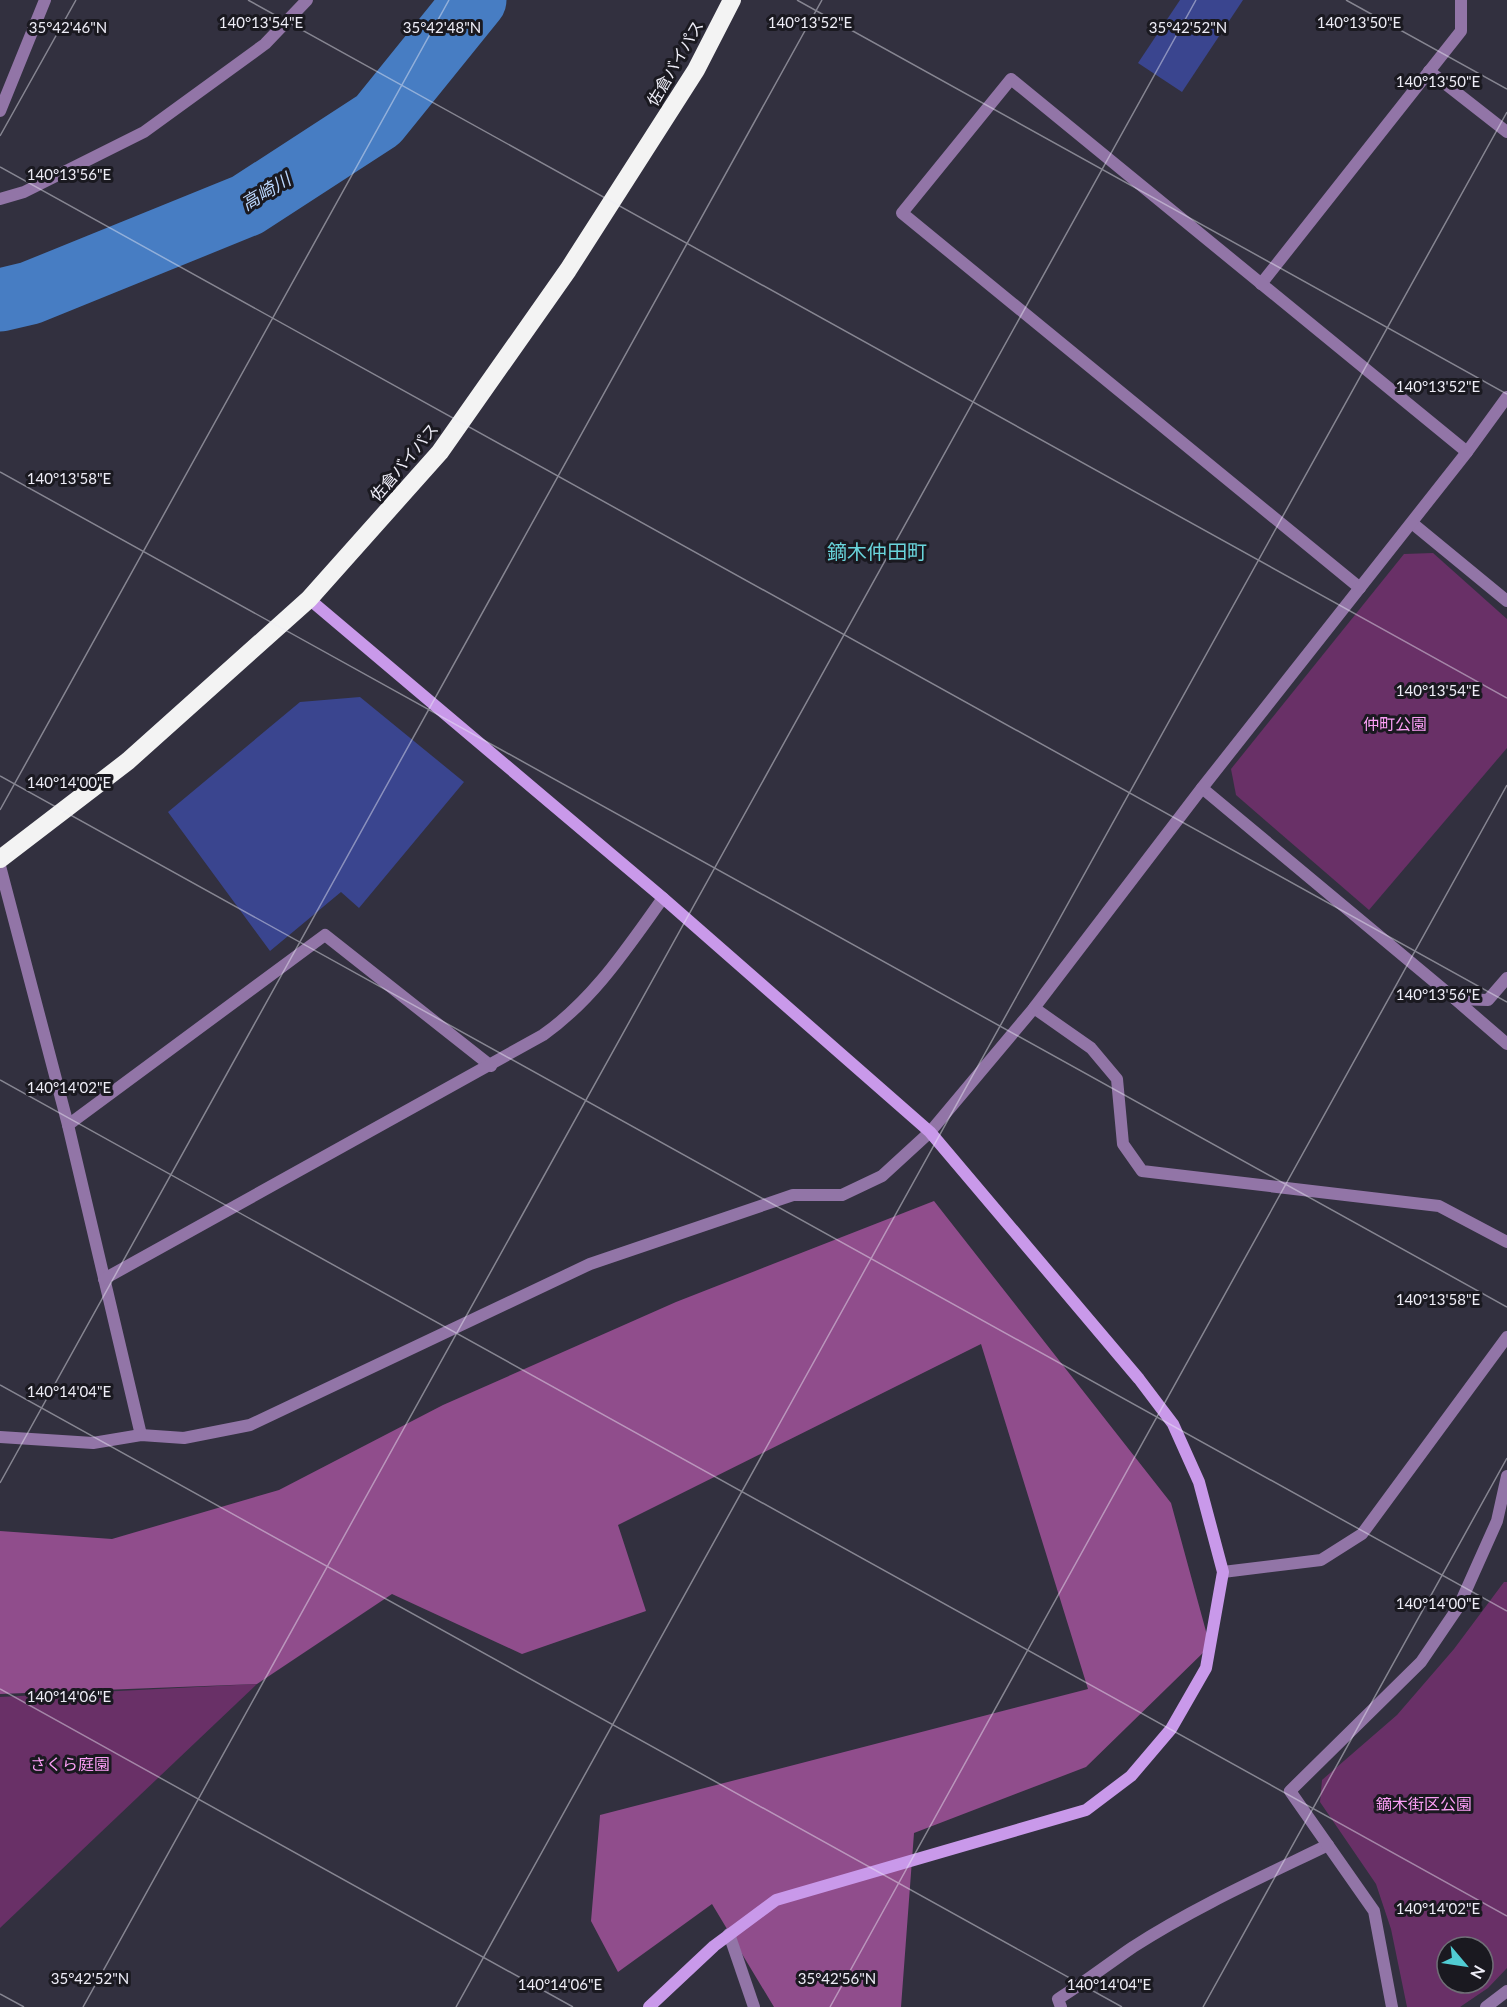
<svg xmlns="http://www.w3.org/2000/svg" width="1507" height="2007" viewBox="0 0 1507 2007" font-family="Lato,'Noto Sans JP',sans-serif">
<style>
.green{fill:#693067;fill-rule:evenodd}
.forest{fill:#904d8c}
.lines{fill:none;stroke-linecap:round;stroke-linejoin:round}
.river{stroke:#477dc3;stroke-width:63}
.building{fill:#3a458f}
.lane{stroke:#9275a7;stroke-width:12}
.street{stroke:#9275a7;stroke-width:12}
.secondary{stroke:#c999ea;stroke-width:12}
.highway{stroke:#f3f3f3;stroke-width:18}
.ticks{fill:none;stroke:#eeedf7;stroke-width:1.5;stroke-opacity:0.45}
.labels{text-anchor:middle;stroke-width:6;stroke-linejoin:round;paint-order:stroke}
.street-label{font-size:16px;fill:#eeedf7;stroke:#1a1920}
.park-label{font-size:16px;fill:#fb9ff5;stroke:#1a1920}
.water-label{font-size:18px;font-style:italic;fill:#bbd7fd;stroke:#1a1920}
.quarter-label{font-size:20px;fill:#69d5dc;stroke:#1a1920}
.ticks-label{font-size:15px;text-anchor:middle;fill:#eeedf7;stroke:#1a1920;stroke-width:6;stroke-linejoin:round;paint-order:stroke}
</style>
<rect width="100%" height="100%" fill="#32303f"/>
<!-- green -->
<g class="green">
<path d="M1433 553 1507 619V748L1369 910 1236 795 1231 769 1404 554Z"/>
<path d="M1504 1582H1507V1968L1488 1988 1460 2007H1407L1391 1929 1376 1884 1320 1802 1322 1780 1397 1715 1454 1649ZM1447 1947H1483V1983H1447Z"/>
<path d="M257 1684 0 1928V1697Z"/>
</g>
<!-- forest -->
<path class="forest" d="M934 1201 1171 1503 1210 1646 1086 1767 914 1833 901 2007H774L712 1904 618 1972 591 1921 600 1815 1088 1689 981 1344 618 1525 646 1611 522 1654 392 1594 257 1684 0 1694V1531L112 1539 279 1490 443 1405 676 1302Z"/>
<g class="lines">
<!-- river -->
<path class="river" d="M0 300 30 293 247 205 378 120 475 0"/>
</g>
<!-- building -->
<g class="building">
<path d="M1180 0H1243L1182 92 1138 63Z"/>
<path d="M360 697 464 782 359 908 341 892 270 951 168 812 300 702Z"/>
</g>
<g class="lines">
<!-- lane -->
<path class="lane" d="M1061 2007 1058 1999C1084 1983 1108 1964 1133 1947 1195 1907 1262 1877 1328 1845"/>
<!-- street -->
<g class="street">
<path d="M1429 71 1507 132"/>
<path d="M0 111 45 0"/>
<path d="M0 199 24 192 144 132 265 44 307 0"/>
<path d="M1261 284 1461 31V0"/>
<path d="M1412 523 1507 601"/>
<path d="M1360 588 902 213 1011 79 1467 452"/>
<path d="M1202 788 1455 999 1488 1000 1507 978"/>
<path d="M0 866 68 1125 141 1435"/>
<path d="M1455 999 1507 1044"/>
<path d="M1034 1008 1091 1048 1117 1079 1123 1144 1142 1171 1439 1206 1507 1242"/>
<path d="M68 1125 325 935 491 1066"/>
<path d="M104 1279 543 1035C594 999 627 948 663 898"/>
<path d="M0 1437 93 1443 141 1435 184 1438 250 1425 590 1264 793 1195H842L882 1176 930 1132 1034 1008 1202 788 1467 452 1507 397"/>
<path d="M1223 1572 1321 1560 1362 1534 1507 1337"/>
<path d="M729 1934 754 2007"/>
<path d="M1392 2007 1374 1911 1290 1791 1421 1662 1459 1606 1497 1521 1507 1476"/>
<path d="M1486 2007 1507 1991"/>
</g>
<!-- secondary -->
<path class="secondary" d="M309 599 663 898 930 1132 1139 1379 1173 1424 1199 1482 1223 1572 1206 1668 1171 1729 1131 1776 1086 1810 776 1900 714 1946 649 2007"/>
<!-- highway -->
<path class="highway" d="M0 859 128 761 309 599 440 452 568 270 696 70 732 0"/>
</g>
<!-- ticks -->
<path class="ticks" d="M248 0 1507 698M797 0 1507 394M1346 0 1507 89M0 136 76 0M0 167 1507 1002M0 472 1507 1307M0 776 1507 1611M0 810 449 0M0 1080 1507 1916M0 1385 1122 2007M0 1483 822 0M0 1689 573 2007M0 1994 24 2007M83 2007 1196 0M456 2007 1507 112M830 2007 1507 785M1203 2007 1507 1458"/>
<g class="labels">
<!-- street labels -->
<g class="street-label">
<text transform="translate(675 63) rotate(-60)" y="6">佐倉バイパス</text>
<text transform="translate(404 462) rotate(-50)" y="6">佐倉バイパス</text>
</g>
<!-- park labels -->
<g class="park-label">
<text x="1395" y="730">仲町公園</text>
<text x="70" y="1770">さくら庭園</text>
<text x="1424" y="1810">鏑木街区公園</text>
</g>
<!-- water labels -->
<g class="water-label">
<text transform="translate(266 192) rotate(-31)" y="6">高崎川</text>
</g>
<!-- quarter labels -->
<g class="quarter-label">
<text x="877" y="559">鏑木仲田町</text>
</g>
</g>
<g class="ticks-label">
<text x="261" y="28">140°13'54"E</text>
<text x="810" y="28">140°13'52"E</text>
<text x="1359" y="28">140°13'50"E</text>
<text x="68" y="33">35°42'46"N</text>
<text x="442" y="33">35°42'48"N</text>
<text x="1188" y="33">35°42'52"N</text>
<text x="1438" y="87">140°13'50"E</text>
<text x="69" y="180">140°13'56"E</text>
<text x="1438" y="392">140°13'52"E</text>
<text x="69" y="484">140°13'58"E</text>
<text x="1438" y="696">140°13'54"E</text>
<text x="69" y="788">140°14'00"E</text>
<text x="1438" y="1000">140°13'56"E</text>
<text x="69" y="1093">140°14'02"E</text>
<text x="1438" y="1305">140°13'58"E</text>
<text x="69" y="1397">140°14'04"E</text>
<text x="1438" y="1609">140°14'00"E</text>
<text x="69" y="1702">140°14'06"E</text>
<text x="1438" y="1914">140°14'02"E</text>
<text x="90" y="1984">35°42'52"N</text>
<text x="837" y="1984">35°42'56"N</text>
<text x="560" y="1990">140°14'06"E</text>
<text x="1109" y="1990">140°14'04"E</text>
</g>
<!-- north arrow -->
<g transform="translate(1465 1965) rotate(119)"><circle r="28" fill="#1a1920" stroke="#6f6e76" stroke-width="1.5"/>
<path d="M0-4.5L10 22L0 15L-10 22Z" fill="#51ccd3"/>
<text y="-9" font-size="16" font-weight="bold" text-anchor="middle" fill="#eeedf7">N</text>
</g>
</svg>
